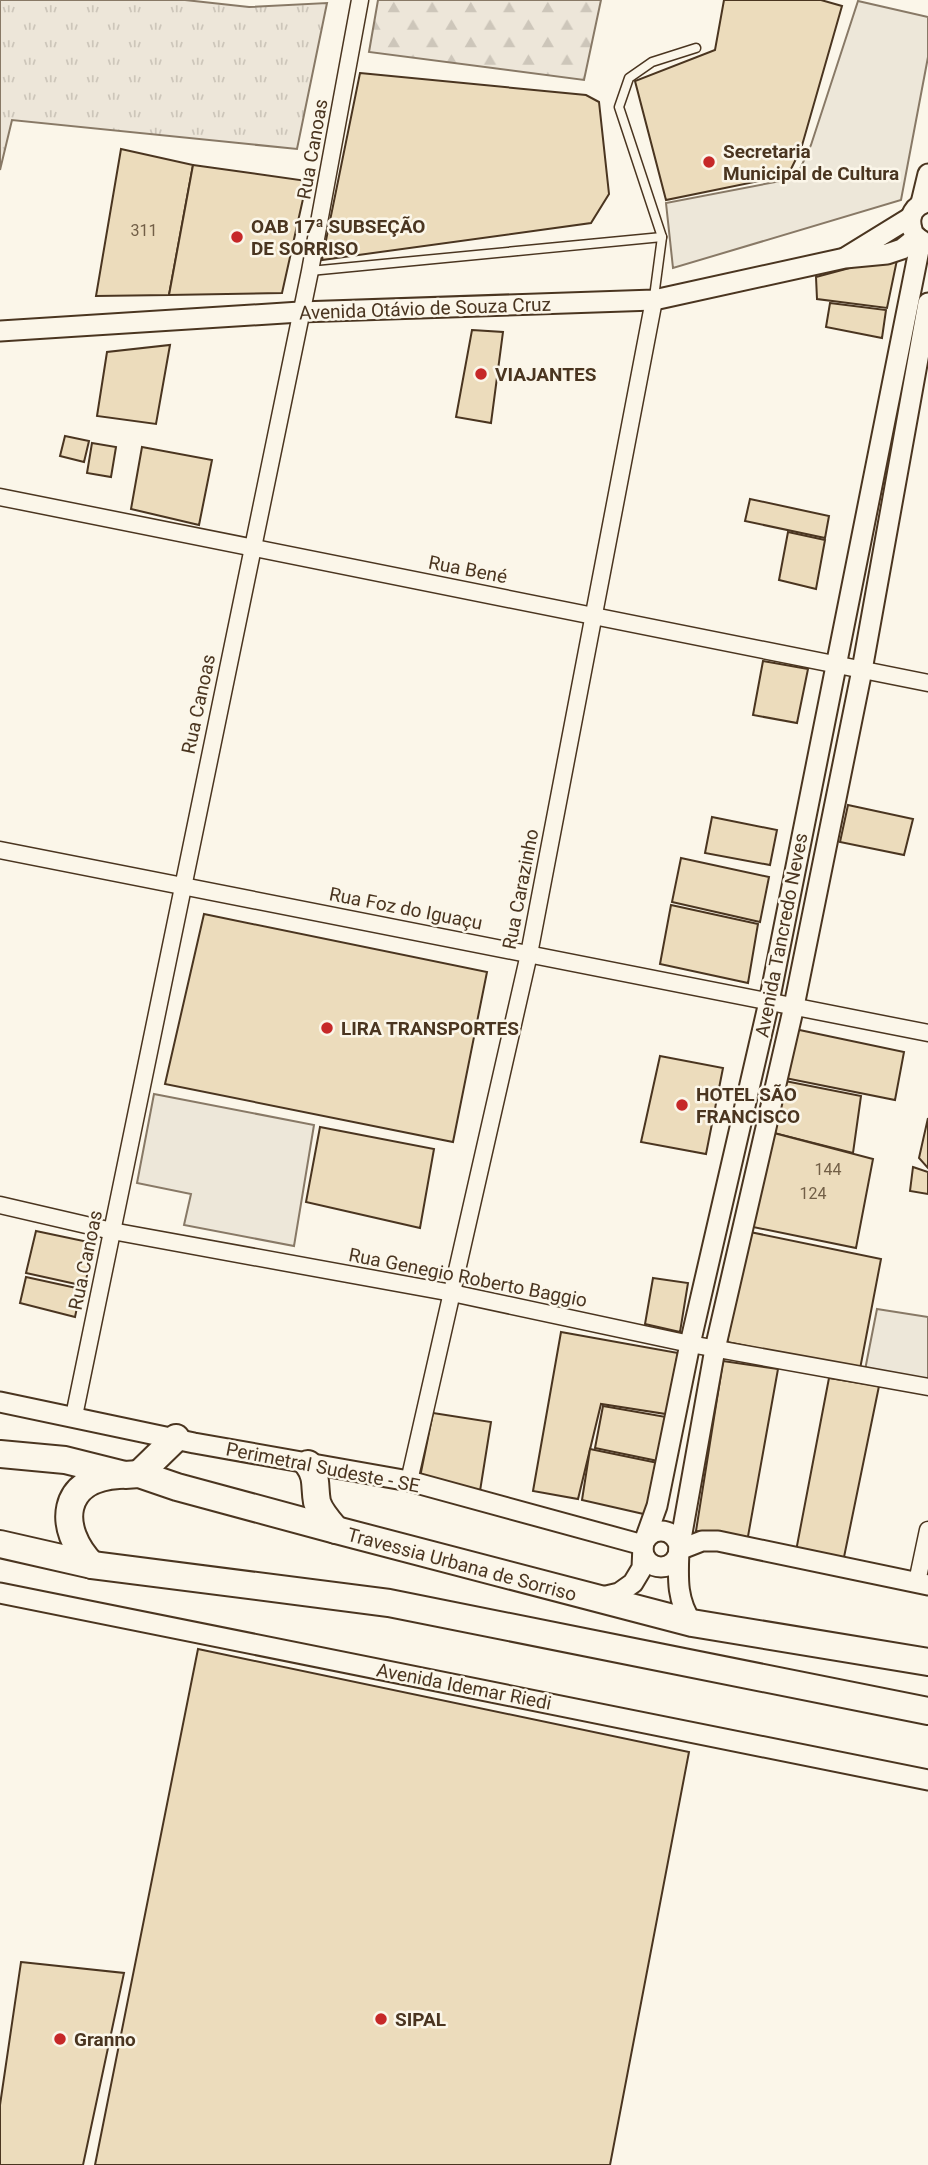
<svg xmlns="http://www.w3.org/2000/svg" width="928" height="2165" viewBox="0 0 928 2165" font-family="Roboto,sans-serif">
<style>
.forest{fill:url(#forest-firs);stroke:#887966;stroke-width:2}
.park{fill:url(#park-tufts);stroke:#887966;stroke-width:2}
.parking{fill:#ede7d9;stroke:#887966;stroke-width:2}
.building{fill:#ecdcbc;stroke:#4a3520;stroke-width:2}
.lines{fill:none;stroke-linecap:round;stroke-linejoin:round}
.service-casing{stroke:#4a3520;stroke-width:11}
.minor-casing{stroke:#4a3520;stroke-width:19}
.tertiary-casing{stroke:#4a3520;stroke-width:23}
.trunk-casing{stroke:#4a3520;stroke-width:30}
.service{stroke:#fbf6e9;stroke-width:8}
.minor{stroke:#fbf6e9;stroke-width:16}
.tertiary{stroke:#fbf6e9;stroke-width:19}
.trunk{stroke:#fbf6e9;stroke-width:26}
.poi-dot{fill:#c62828;stroke:#fbf6e9;stroke-width:2.5}
.labels{text-anchor:middle;stroke-width:5;stroke-linejoin:round;paint-order:stroke}
.number-label{font-size:16px;fill:#725f47}
.street-label{font-size:19px;fill:#4a3520;stroke:#fbf6e9}
.poi-label{font-size:19px;font-weight:bold;fill:#4a3520;stroke:#fbf6e9;text-anchor:start}
</style>
<defs>
<pattern id="forest-firs" width="22" height="20" patternUnits="userSpaceOnUse" patternTransform="scale(1.75)"><rect width="22" height="20" fill="#ede6d9"/><path d="M5 1l3.5 6h-7zM16 11l3.5 6h-7z" fill="#cdc6ba"/></pattern>
<pattern id="park-tufts" width="24" height="20" patternUnits="userSpaceOnUse" patternTransform="scale(1.75)"><rect width="24" height="20" fill="#ede6d9"/><path d="M3 7l-1-3M5 7V3M7 7l1-3M15 17l-1-3M17 17v-4M19 17l1-3" fill="none" stroke="#cdc6ba"/></pattern>
</defs>
<rect width="100%" height="100%" fill="#fbf6e9"/>
<!-- forest -->
<path class="forest" d="M378 0H601L584 80 369 52Z"/>
<!-- park -->
<path class="park" d="M0 0H185L249 7 327 3 297 149 12 120 0 170Z"/>
<!-- parking -->
<g class="parking">
<path d="M858 1 928 17V57L901 200 673 268 666 203 796 178 811 145Z"/>
<path d="M154 1094 314 1125 294 1246 184 1225 191 1194 137 1183Z"/>
<path d="M877 1309 928 1317V1381L865 1370Z"/>
</g>
<!-- building -->
<g class="building">
<path d="M724 0H821L842 6 801 149 788 175 666 200 635 81 715 50Z"/>
<path d="M360 73 586 95 599 102 609 194 591 223 322 260Z"/>
<path d="M121 149 193 165 169 295 96 296Z"/>
<path d="M193 165 307 181 282 293 169 295Z"/>
<path d="M898 255 887 308 817 299 816 277Z"/>
<path d="M830 303 886 310 882 338 826 327Z"/>
<path d="M472 330 503 332 491 423 456 417Z"/>
<path d="M170 345 156 424 97 416 107 352Z"/>
<path d="M65 436 89 441 84 462 60 456Z"/>
<path d="M92 443 116 447 111 477 87 473Z"/>
<path d="M142 447 212 460 199 525 131 509Z"/>
<path d="M750 499 829 516 825 538 745 521Z"/>
<path d="M788 532 825 540 816 589 779 580Z"/>
<path d="M763 661 808 669 797 723 753 715Z"/>
<path d="M848 805 913 819 904 855 840 842Z"/>
<path d="M712 817 777 830 770 865 705 853Z"/>
<path d="M681 858 769 877 760 922 672 902Z"/>
<path d="M671 905 758 924 748 983 660 964Z"/>
<path d="M204 914 487 972 453 1142 165 1084Z"/>
<path d="M790 1028 904 1052 895 1100 780 1077Z"/>
<path d="M660 1056 723 1068 706 1154 641 1142Z"/>
<path d="M780 1080 861 1096 853 1153 770 1132Z"/>
<path d="M928 1118V1168L919 1158Z"/>
<path d="M320 1127 434 1149 420 1228 306 1202Z"/>
<path d="M770 1132 873 1159 856 1248 753 1227Z"/>
<path d="M913 1167 928 1172V1194L910 1191Z"/>
<path d="M36 1231 93 1243 85 1286 26 1273Z"/>
<path d="M750 1232 881 1259 860 1369 727 1342Z"/>
<path d="M26 1277 81 1289 75 1317 20 1303Z"/>
<path d="M653 1278 688 1283 680 1332 645 1324Z"/>
<path d="M561 1332 678 1353 666 1414 601 1404 578 1499 533 1491Z"/>
<path d="M723 1361 778 1369 747 1542 696 1531Z"/>
<path d="M829 1378 879 1386 843 1562 796 1551Z"/>
<path d="M603 1406 666 1417 658 1461 595 1448Z"/>
<path d="M433 1413 491 1422 480 1491 420 1477Z"/>
<path d="M590 1449 658 1463 648 1515 582 1500Z"/>
<path d="M198 1649 689 1752 610 2165H95Z"/>
<path d="M21 1962 124 1973 83 2165H0V2105Z"/>
</g>
<g class="lines">
<defs>
<g id="service">
<path d="M310 271 662 237"/>
<path d="M654 297 662 237 619 107 629 78 652 62 696 48"/>
</g>
<g id="minor">
<path d="M0 497 928 683"/>
<path d="M0 850 928 1033"/>
<path d="M0 1205 112 1231 452 1293 690 1344 928 1387"/>
<path d="M74 1416 310 271 360 0"/>
<path d="M409 1481 529 954 654 300"/>
<path d="M917 1582 928 1530"/>
</g>
<g id="tertiary">
<path d="M921 203 928 174"/>
<path d="M912 229C908 216 914 205 928 202"/>
<path d="M846 257 911 217"/>
<path d="M0 331 300 312 654 300 845 258 887 254 902 249 917 237"/>
<path d="M0 1402 194 1443 409 1481 643 1545"/>
<circle cx="661" cy="1549" r="18"/>
<path d="M679 1550 702 1541H718L928 1585"/>
<path d="M0 1593 928 1780"/>
<path d="M598 1598 619 1593 633 1583 642 1568 643 1545 657 1506 690 1344 769 1002 921 240"/>
<path d="M692 1623C676 1599 678 1577 679 1550L715 1349 794 1006 862 670 928 303"/>
</g>
<g id="trunk">
<path d="M0 1454 65 1460 125 1475 139 1474 177 1487 336 1530 692 1623 928 1662"/>
<path d="M308 1464C318 1478 314 1486 317 1502 320 1512 329 1522 336 1530"/>
<path d="M139 1474 176 1438"/>
<path d="M0 1544 92 1565 389 1603 928 1711"/>
<path d="M92 1565C56 1528 61 1478 119 1475"/>
</g>
</defs>
<!-- service casing -->
<use href="#service" class="service-casing"/>
<!-- minor casing -->
<use href="#minor" class="minor-casing"/>
<!-- tertiary casing -->
<use href="#tertiary" class="tertiary-casing"/>
<!-- trunk casing -->
<use href="#trunk" class="trunk-casing"/>
<!-- service -->
<use href="#service" class="service"/>
<!-- minor -->
<use href="#minor" class="minor"/>
<!-- tertiary -->
<use href="#tertiary" class="tertiary"/>
<!-- trunk -->
<use href="#trunk" class="trunk"/>
</g>
<!-- markers -->
<g class="poi-dot">
<circle cx="709" cy="162" r="7"/>
<circle cx="237" cy="237" r="7"/>
<circle cx="481" cy="374" r="7"/>
<circle cx="327" cy="1028" r="7"/>
<circle cx="682" cy="1105" r="7"/>
<circle cx="381" cy="2019" r="7"/>
<circle cx="60" cy="2039" r="7"/>
</g>
<g class="labels">
<!-- number labels -->
<g class="number-label">
<text x="144" y="236">311</text>
<text x="828" y="1175">144</text>
<text x="813" y="1199">124</text>
</g>
<!-- street labels -->
<g class="street-label">
<text transform="translate(312 149) rotate(-80)" y="7">Rua Canoas</text>
<text transform="translate(425 308) rotate(-2)" y="7">Avenida Otávio de Souza Cruz</text>
<text transform="translate(468 569) rotate(11)" y="7">Rua Bené</text>
<text transform="translate(198 704) rotate(-78)" y="7">Rua Canoas</text>
<text transform="translate(520 889) rotate(-79)" y="7">Rua Carazinho</text>
<text transform="translate(406 908) rotate(11)" y="7">Rua Foz do Iguaçu</text>
<text transform="translate(781 935) rotate(-79)" y="7">Avenida Tancredo Neves</text>
<text transform="translate(85 1260) rotate(-78)" y="7">Rua Canoas</text>
<text transform="translate(468 1277) rotate(11)" y="7">Rua Genegio Roberto Baggio</text>
<text transform="translate(323 1467) rotate(11)" y="7">Perimetral Sudeste - SE</text>
<text transform="translate(462 1564) rotate(15)" y="7">Travessia Urbana de Sorriso</text>
<text transform="translate(464 1686) rotate(11)" y="7">Avenida Idemar Riedi</text>
</g>
<!-- poi labels -->
<g class="poi-label">
<text x="723" y="158">Secretaria<tspan x="723" dy="22">Municipal de Cultura</tspan></text>
<text x="251" y="233">OAB 17ª SUBSEÇÃO<tspan x="251" dy="22">DE SORRISO</tspan></text>
<text x="495" y="381">VIAJANTES</text>
<text x="341" y="1035">LIRA TRANSPORTES</text>
<text x="696" y="1101">HOTEL SÃO<tspan x="696" dy="22">FRANCISCO</tspan></text>
<text x="395" y="2026">SIPAL</text>
<text x="74" y="2046">Granno</text>
</g>
</g>
</svg>
